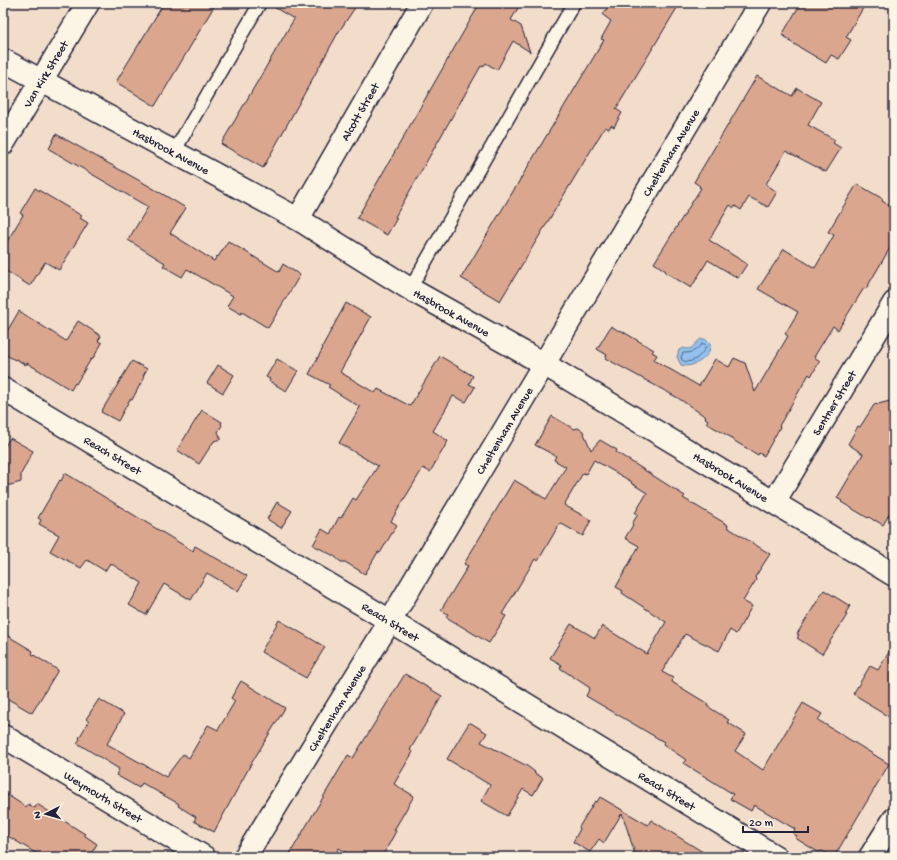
<svg xmlns="http://www.w3.org/2000/svg" width="897" height="860" viewBox="0 0 897 860" font-family="'Gochi Hand',sans-serif">
<style>
.water{fill:#92c2ed;stroke:#6582a6}
.lines{fill:none;stroke-linecap:round;stroke-linejoin:round}
.shore{stroke:#4f6282;stroke-width:1}
.building{fill:#daa68e;stroke:#22223b}
.lane-casing{stroke:#22223b;stroke-width:15}
.street-casing{stroke:#22223b;stroke-width:25}
.lane{stroke:#fcf5e5;stroke-width:12}
.street{stroke:#fcf5e5;stroke-width:22}
.labels{text-anchor:middle;stroke-width:4;stroke-linejoin:round;paint-order:stroke}
.street-label{font-size:12px;fill:#22223b;stroke:#fcf5e5}
</style>
<rect width="100%" height="100%" fill="#f2ddcb"/>
<filter id="ink" filterUnits="userSpaceOnUse"><feTurbulence type="fractalNoise" baseFrequency=".025" numOctaves="2"/><feDisplacementMap in="SourceGraphic" scale="8" xChannelSelector="R" yChannelSelector="G"/><feConvolveMatrix kernelMatrix="1 2 1 2 8 2 1 2 1" color-interpolation-filters="sRGB"/></filter>
<g filter="url(#ink)">
<!-- water -->
<path class="water" d="M701 339H705L710 344C712 357 692 369 681 365L677 357 679 350 683 348C693 352 694 343 701 339Z"/>
<g class="lines">
<!-- shore -->
<path class="shore" d="M702 344H705L706 347C702 355 691 366 682 360L681 357 683 353C694 353 694 351 702 344Z"/>
</g>
<!-- building -->
<g class="building">
<path d="M164 3H216L155 106 116 82Z"/>
<path d="M267 3H358L338 33 263 168 221 144 294 19Z"/>
<path d="M480 3H521L511 20 521 26 530 52 513 41 497 70 486 63 483 67 481 66 395 217 397 218 387 235 357 218Z"/>
<path d="M610 3H680L616 109 622 113 614 127 611 125 609 129 605 127 500 301 461 278 604 40 601 39 611 21 603 15Z"/>
<path d="M801 3H866L846 37 851 40 839 59 831 55 826 63 789 41 790 40 782 35Z"/>
<path d="M757 76 792 96 797 88 821 102 808 125 835 140 833 143 841 148 826 172 786 151 766 184 777 192 768 207 749 197 741 210 735 206 734 208 730 205 709 240 747 264 738 278 708 260 691 288 665 272 666 271 654 263 701 188 699 187 700 186 694 182Z"/>
<path d="M56 134 149 186 186 208 170 233 214 261 217 256 218 257 228 241 279 272 283 264 300 275 268 328 242 312 241 314 227 306 233 296 187 269 182 277 163 266 165 263 128 240 148 207 49 149Z"/>
<path d="M857 184 883 199 882 201 894 208V241L866 289 864 288 838 330 833 326 814 357 820 361 811 376 809 374 779 426 780 427 764 456 759 453 758 455 731 439 732 438 706 423 708 420 705 418 706 417 678 398 605 358 607 355 597 349 611 326 619 331 620 330 654 350 652 352 657 355 654 360 699 386 715 359 729 367 734 358 745 363 755 392 788 336 785 334 798 312 758 289 784 249 815 268 834 235 828 232Z"/>
<path d="M35 188 82 216 80 218 88 223 59 270 45 262 30 286 3 269V248L23 215 20 213Z"/>
<path d="M346 303 371 317 340 372 375 393 378 389 410 406 440 356 473 376 469 384 475 387 466 402 453 396 433 431 448 441 430 472 423 468 391 521 397 525 380 553 378 552 365 574 345 562H341L334 556 313 545 322 529 330 534 339 517 341 518 353 498 356 500 378 466 339 443 360 407 328 387 330 385 309 374 323 348 322 347Z"/>
<path d="M19 311 66 341 78 321 101 336 98 341 102 343 92 360 91 359 76 384 75 383 71 390 27 363 26 365 16 359 15 360 3 353V338Z"/>
<path d="M277 359 298 371 286 391 269 381 270 379 266 377Z"/>
<path d="M132 361 147 369 143 376 144 377 132 400 130 399 118 421 101 412Z"/>
<path d="M218 365 234 375 223 393 207 383Z"/>
<path d="M894 400V506L883 525 875 520V521L869 517 868 518 841 502 842 501 837 498 863 454 848 444 858 426 860 427 874 405Z"/>
<path d="M202 410 222 422 221 424 222 425 218 432 221 439 214 441 199 464 177 450Z"/>
<path d="M552 416 574 429 578 428 583 431 591 450 600 440 617 450 616 452 685 496 683 498 728 525 727 527 770 554 755 577 756 580 743 601 752 606 736 634 730 630 719 651 685 634 662 672 673 678 672 682 708 704 707 706 729 720 727 722 746 734 735 751 763 770 803 703 822 714 818 720 889 764 834 857 822 851 818 852 795 838 797 836 793 834 795 829 754 805 751 811 730 799 733 794 683 763 686 760 663 744 664 742 586 696 590 688 560 668 562 665 550 658 571 624 595 638 602 626 647 654 666 622 622 593 623 591 616 587 639 546 625 538 633 525 632 524 638 514 635 513 647 493 631 483 632 482 594 460 586 474 583 473 564 505 591 520 583 536 560 523 538 561 535 559 502 614 506 616 489 643 446 617 448 614 441 610 468 566 464 564 514 480 546 499 566 467 554 460 556 456 535 445Z"/>
<path d="M10 438 33 451 21 474V482L3 487V449Z"/>
<path d="M65 473 193 551 195 546 247 576 238 591 207 573 191 600 164 584 146 615 129 605 142 583 110 563 105 571 87 560 81 568 50 551 59 535 39 524 41 520 38 518 60 480 61 481Z"/>
<path d="M277 502 292 511 281 528 267 519Z"/>
<path d="M824 590 850 606 845 614 847 615 822 654 797 638 799 635 797 634Z"/>
<path d="M279 620 325 647 306 678 261 652Z"/>
<path d="M3 633 33 651 32 654 58 670 32 713 3 696Z"/>
<path d="M894 644V720L869 705 870 704 853 694 870 666 878 670Z"/>
<path d="M405 674 442 696 410 750 413 752 394 784 414 796 394 830 396 831 382 857H354L339 848 333 857H288L348 755 353 758Z"/>
<path d="M241 681 285 708 251 764 214 832 194 821 196 817 178 806 179 804 142 783 139 788 116 775 119 769 77 743 80 739 79 738 89 721 86 719 99 699 124 714 107 744 166 777 183 754 189 758 208 725 218 730 235 701 231 698Z"/>
<path d="M469 723H471L487 733 481 742 527 766 535 772 534 773 543 778 533 795 523 789 507 816 481 801 490 785 447 759Z"/>
<path d="M3 792 26 807 28 804 35 808 37 804 85 834 84 835 97 844 89 857H42L3 833Z"/>
<path d="M600 797 648 825 651 820 711 857H636L622 813 604 843 599 839 590 852 573 842 580 829 579 827 595 801 597 802Z"/>
</g>
<g class="lines">
<defs>
<g id="lane">
<path d="M174 152 260 3"/>
<path d="M410 289 574 3"/>
</g>
<g id="street">
<path id="s1" d="M3 60 298 219 410 289 544 364 894 575"/>
<path id="s2" d="M3 144 88 3"/>
<path id="s3" d="M298 219 422 3"/>
<path id="s4" d="M3 389 390 621 776 857"/>
<path id="s5" d="M774 502 894 303"/>
<path id="s6" d="M3 736 204 857"/>
<path id="s7" d="M245 857 390 621 760 3"/>
<path d="M870 857 894 819"/>
</g>
</defs>
<!-- lane casing -->
<use href="#lane" class="lane-casing"/>
<!-- street casing -->
<use href="#street" class="street-casing"/>
<!-- lane -->
<use href="#lane" class="lane"/>
<!-- street -->
<use href="#street" class="street"/>
</g>
</g>
<g class="labels">
<!-- street labels -->
<g class="street-label">
<text dy="4" stroke="none"><textPath href="#s2" startOffset="82">Van Kirk Street</textPath></text>
<text dy="4" stroke="none"><textPath href="#s3" startOffset="124">Alcott Street</textPath></text>
<text dy="4" stroke="none"><textPath href="#s1" startOffset="191">Hasbrook Avenue</textPath></text>
<text dy="4" stroke="none"><textPath href="#s7" startOffset="823">Cheltenham Avenue</textPath></text>
<text dy="4" stroke="none"><textPath href="#s1" startOffset="515">Hasbrook Avenue</textPath></text>
<text dy="4" stroke="none"><textPath href="#s5" startOffset="116">Sentner Street</textPath></text>
<text dy="4" stroke="none"><textPath href="#s7" startOffset="499">Cheltenham Avenue</textPath></text>
<text dy="4" stroke="none"><textPath href="#s4" startOffset="128">Reach Street</textPath></text>
<text dy="4" stroke="none"><textPath href="#s1" startOffset="839">Hasbrook Avenue</textPath></text>
<text dy="4" stroke="none"><textPath href="#s4" startOffset="452">Reach Street</textPath></text>
<text dy="4" stroke="none"><textPath href="#s7" startOffset="175">Cheltenham Avenue</textPath></text>
<text dy="4" stroke="none"><textPath href="#s4" startOffset="776">Reach Street</textPath></text>
<text dy="4" stroke="none"><textPath href="#s6" startOffset="117">Weymouth Street</textPath></text>
</g>
</g>
<!-- margin -->
<rect width="897" height="860" fill="none" stroke="#fcf5e5" stroke-width="16"/>
<rect x="8" y="8" width="881" height="844" fill="none" stroke="#22223b" stroke-width="1.5" filter="url(#ink)"/>
<!-- north arrow -->
<g transform="translate(46 814) rotate(264)" stroke="#fcf5e5" stroke-width="3" paint-order="stroke">
<path d="M0-3L7 15L0 10L-7 15Z" fill="#22223b"/>
<text y="-6" font-size="11" font-weight="bold" text-anchor="middle" fill="#22223b">N</text>
</g>
<!-- scale -->
<path d="M743 826v6h65v-6" fill="none" stroke="#22223b" stroke-width="2"/>
<text x="749" y="826" font-size="12" fill="#22223b" stroke="#fcf5e5" stroke-width="3" paint-order="stroke">20 m</text>
</svg>
